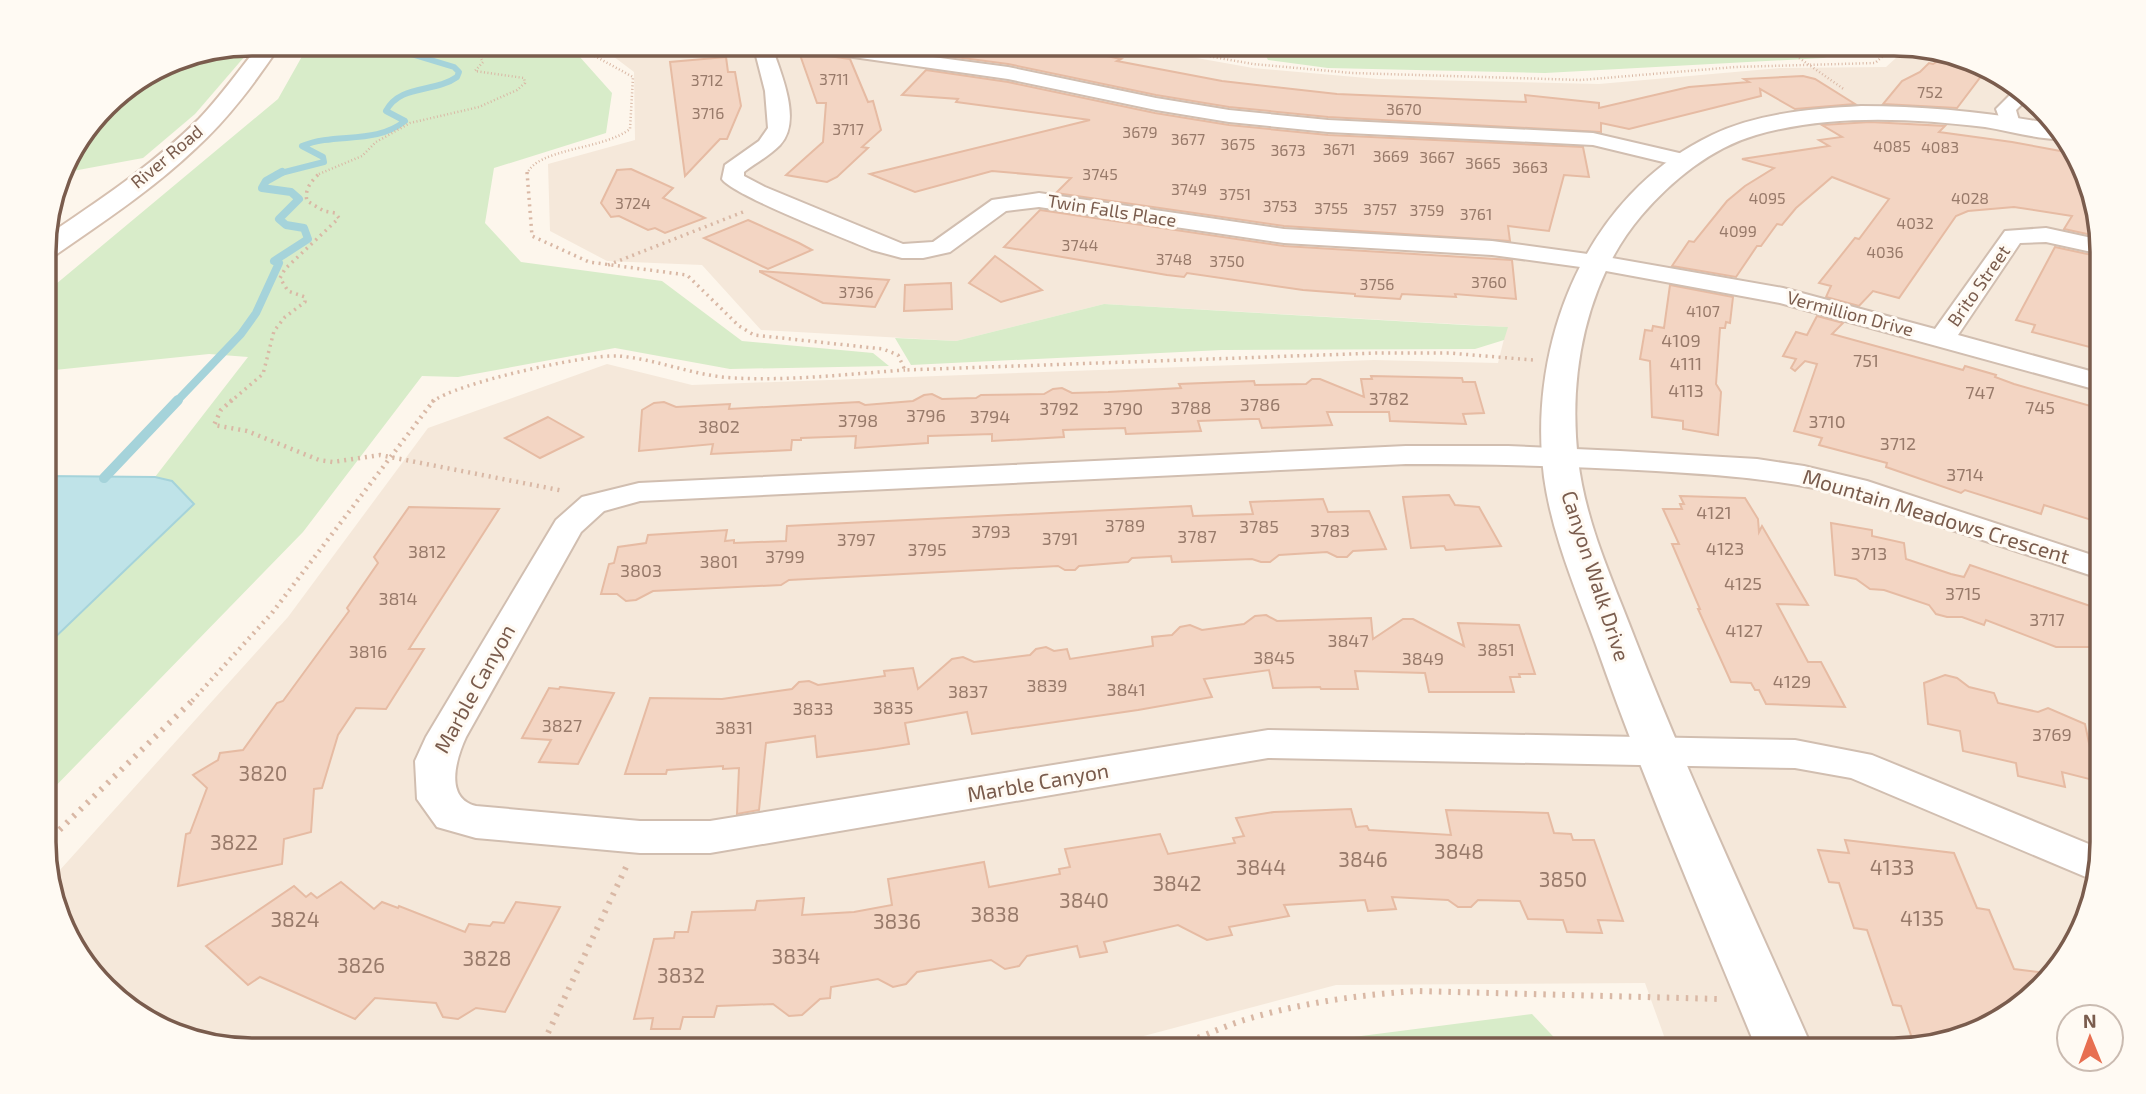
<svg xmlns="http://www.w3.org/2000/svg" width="2146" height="1094" viewBox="0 0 2146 1094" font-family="'Exo 2',sans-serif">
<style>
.residential{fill:#f5e8da}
.green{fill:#d8ecc9}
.water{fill:#bfe3e8;stroke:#a5d3da;stroke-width:2}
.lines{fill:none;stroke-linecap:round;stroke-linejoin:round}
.stream-far2{stroke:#a5d3da;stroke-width:6}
.stream-far1{stroke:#a5d3da;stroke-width:8}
.stream{stroke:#a5d3da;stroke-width:10}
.building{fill:#f3d5c3;stroke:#e6bba3;stroke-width:2}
.minor-casing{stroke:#d1beb0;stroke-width:4}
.tertiary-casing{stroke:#d1beb0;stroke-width:4}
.secondary-casing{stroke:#d6c0b0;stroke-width:4}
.path-far3{stroke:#d9b8a5;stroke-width:2.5;stroke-dasharray:1 2.5;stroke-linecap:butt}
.path-far2{stroke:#d9b8a5;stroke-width:3.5;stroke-dasharray:2 4.5;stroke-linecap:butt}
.path-far1{stroke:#d9b8a5;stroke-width:4.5;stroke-dasharray:2 5;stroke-linecap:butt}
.path{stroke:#d9b8a5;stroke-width:6;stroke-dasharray:2.5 7;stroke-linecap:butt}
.minor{fill:#fff;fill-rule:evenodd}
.tertiary{fill:#fff;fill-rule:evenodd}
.secondary{fill:#fff;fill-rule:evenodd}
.labels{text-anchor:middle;stroke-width:6;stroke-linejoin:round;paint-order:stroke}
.far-number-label{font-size:16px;fill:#987a6a}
.far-street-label{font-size:18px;fill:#7a5c4d;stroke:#fffaf3}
.number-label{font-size:18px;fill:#987a6a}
.street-label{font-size:21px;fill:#7a5c4d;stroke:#fffaf3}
.near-number-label{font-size:21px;fill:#987a6a}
.rim{fill:none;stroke:#7a5c4d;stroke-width:3.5}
</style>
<rect width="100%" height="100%" fill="#fdf6ec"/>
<!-- residential -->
<path class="residential" d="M597 44H1118L1253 68 1378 79 1599 84 1780 68 1886 67 1908 47 1986 65 2059 126 2101 226 2102 842 2081 934 2009 1015 1907 1050H1669L1645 983 1336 985 1091 1050H252L160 1029 87 968 50 881 288 617 428 428 607 364 692 385 1374 360 1498 363 1507 327 1104 304 956 341 761 330 702 265 607 261 550 231 548 164 635 140 634 72Z"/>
<!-- green -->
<g class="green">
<path d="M309 44H577L579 56 612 93 606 133 494 168 485 223 521 262 662 281 742 341 873 353 889 366 730 369 615 348 458 377 422 376 303 532 45 797V647L194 504 172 481 155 477 248 357 209 354 45 371 44 294 278 99Z"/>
<path d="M1250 44H1864L1858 49 1823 58 1545 73 1328 68 1268 60 1261 46Z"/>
<path d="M245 56 195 114 143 158 62 173 65 160 115 96 171 61Z"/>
<path d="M1104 304 1465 325 1508 327 1504 340 1475 349 1222 350 911 365 895 338 956 341Z"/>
<path d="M1532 1014 1566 1050H1253Z"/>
</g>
<!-- water -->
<path class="water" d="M45 476 155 477 172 481 194 504 45 647Z"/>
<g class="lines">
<!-- stream-far2 -->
<path class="stream-far2" d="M277 174 324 162 323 157 302 146C336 132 375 145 405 121L386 111C400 84 435 93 457 77L459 72 454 67 411 54 398 46 403 44"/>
<!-- stream-far1 -->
<path class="stream-far1" d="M176 402 241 334 256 313 279 263 274 261 308 239 304 228 286 225 279 219 299 199 291 192 262 188 266 181 282 172"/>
<!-- stream -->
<path class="stream" d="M104 478 178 400"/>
</g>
<!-- building -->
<g class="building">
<path d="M951 44H1049L1121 59 1117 61 1222 81 1337 94 1526 102 1525 95 1599 103V108L1689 87 1749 82 1744 79 1803 76 1815 79 1855 104 1795 109 1760 89 1761 96 1629 129 1601 123V132L1328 117 1229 107 1156 95 1008 64 940 55Z"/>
<path d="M799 52 850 59 868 102 873 101 881 130 862 147 868 148 837 177 827 182 786 175 823 142 826 103H817Z"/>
<path d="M1946 56 1988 67 1957 108 1883 104 1902 81 1920 72 1929 63 1933 64Z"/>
<path d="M726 57 728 72H735L741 106 727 139H720L685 176 670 62Z"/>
<path d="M926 70 1008 82 1155 113 1229 125 1328 135 1583 147 1589 177 1564 175 1549 231 1508 226 1510 241 1284 226 1056 193 1071 178 992 171 915 192 870 174 1090 120 956 102 958 99 902 95Z"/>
<path d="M1870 122 1945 126 1939 132 2012 142 2071 153 2101 226V237L2064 229 2072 216 2014 207 1968 211 1956 216 1899 298 1873 291 1859 306 1826 297 1831 286 1819 283 1855 238 1859 239 1889 199 1832 177 1796 208 1782 225 1777 224 1761 246H1757L1736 277 1672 266 1689 241 1694 242 1727 201 1745 186 1774 168 1742 159 1829 146 1819 140 1842 137 1822 125Z"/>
<path d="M631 169 673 188 663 198 705 218 665 233 655 228 648 230 619 216 611 217 601 203 617 170Z"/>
<path d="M1040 210 1284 246 1512 260 1516 299 1455 294 1456 297 1402 294 1400 299 1355 296V294L1303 290 1187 273 1184 277 1167 275 1004 247Z"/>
<path d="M748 220 799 243 812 250 768 269 704 238Z"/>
<path d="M2055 247 2101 257V350L2032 332 2035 325 2016 320Z"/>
<path d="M995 256 1042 290 1001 302 969 283Z"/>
<path d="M760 272V271L889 280 875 307 823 303Z"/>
<path d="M951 283 952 309 904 311 905 285Z"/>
<path d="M1670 285 1733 297 1730 323 1726 322 1725 328H1720L1716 384 1721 392 1718 435 1683 429V421L1652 417 1650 361 1640 359 1645 330 1652 331 1653 326 1664 328Z"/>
<path d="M1817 316 1843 323 1832 334 1963 370 1965 366 1996 375 1995 377 2014 384 2101 409V523L2044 505 2041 514 1965 490 1961 493 1886 467 1887 463 1819 445 1822 438 1794 431 1817 364 1805 361 1795 371 1791 368 1796 359 1783 356 1796 332 1807 335Z"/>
<path d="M1371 376 1462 378 1463 382H1475L1484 413 1463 414 1466 424 1390 421 1389 412H1327L1332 425 1262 428 1259 419H1251L1198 421 1201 431 1126 434 1125 428 1063 430 1064 437 992 441V434L928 436V443L855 448 856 436 801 438V440H792L791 450 711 454 713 444 639 451 642 410 654 403 664 402 676 407 730 404 729 409 859 402 865 405 913 401 924 395 932 394 942 399 976 398 981 395 1044 394 1053 389 1062 388 1072 393 1108 392 1181 388 1179 384 1254 381 1255 385 1306 384 1312 379H1320L1364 397 1361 379H1372Z"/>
<path d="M548 417 583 437 540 458 505 438Z"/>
<path d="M1449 495 1455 505 1479 507 1501 546 1446 550 1444 546 1411 548 1403 497Z"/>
<path d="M1680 496 1745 498 1758 519 1759 532 1762 526 1808 605 1777 604 1808 662H1821L1845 707 1766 704 1759 690H1755L1751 683 1731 682 1698 609H1700L1672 544H1679L1663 509H1682L1680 504H1684Z"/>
<path d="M1323 499 1328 512 1369 511 1386 549 1353 551 1347 557H1337L1327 552 1279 555 1270 562H1261L1252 559 1172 562 1171 556 1132 558 1128 562 1079 566 1075 570H1065L1058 566 789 580 781 585 653 591 636 600 626 601 617 594H601L609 564 614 563 618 547 646 543 648 535 727 530 725 541 734 540V543L786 541 787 526 1191 506 1193 516 1253 514 1250 502Z"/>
<path d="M409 507 499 509 409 649H424L386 709 356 708 338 735 322 788 314 789 311 832 284 839 282 864 178 886 186 834 190 833 207 788 193 775 218 760 220 753 243 750 277 703 283 701 349 611 347 608 378 563 374 557Z"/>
<path d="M1831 523 1872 530V536L1904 543 1906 559 1951 574 1964 577 1970 565 2102 610V647H2056L1986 620 1984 625 1962 617H1947L1936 614 1929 605 1884 590 1870 589 1856 579 1835 575Z"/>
<path d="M1266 615 1277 621 1371 618 1373 639 1403 619H1413L1464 646 1458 623 1519 625 1535 674H1519L1520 677H1510L1514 692H1429L1425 673 1355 671 1358 689H1321L1320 687 1273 688 1269 670 1204 679 1212 697 1138 710 972 734 967 712 905 723 909 744 877 749 817 757 815 736 766 743 759 810 737 814 739 768 723 769V766L667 770 666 774H625L650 698 722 699 792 689 799 682 809 681 818 685 885 676 884 671 913 668 918 689 952 659 963 657 974 662 991 660 1030 655 1036 649 1046 647 1054 651 1067 649 1070 659 1153 646 1152 637 1172 635 1180 627 1190 625 1202 630 1244 624 1255 616Z"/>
<path d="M1945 675 1957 678 1969 687 1994 693 1998 703 2038 712 2048 708 2085 724 2097 781 2062 772 2065 787 2018 776 2016 763 1963 751 1960 731 1928 724 1924 683Z"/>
<path d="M560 687 614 693 578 764 539 762 551 740 522 738 549 688 559 689Z"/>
<path d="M1351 809 1356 827 1367 826 1369 830 1451 835 1446 810 1548 813 1554 833 1571 834 1573 840H1594L1623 921 1598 920 1602 933 1567 932 1563 920 1528 919 1520 901 1478 900 1471 907H1458L1448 900 1392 897 1396 909 1368 911 1365 900 1284 905 1289 916 1229 927 1232 935 1207 940 1178 925 1104 942 1107 952 1080 957 1077 946 1027 956 1019 966 1005 969 991 960 917 972 906 984 893 987 878 979 831 987 830 998 820 999 802 1015 789 1016 773 1004 717 1006 714 1017H683L680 1029H651L653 1018 634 1019 654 939 674 938 675 932H688L692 912 755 910 757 901 804 898 802 915 854 912 892 905 888 879 984 862 989 887 1060 874 1059 869 1070 867 1065 849 1160 834 1168 854 1235 843 1233 838 1244 836 1236 818 1274 812Z"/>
<path d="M1845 840 1954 853 1977 908 1989 910 2014 969 2046 973 2009 1015 1915 1047 1901 1006 1893 1005 1867 930 1854 928 1839 883 1829 882 1818 850 1849 853Z"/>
<path d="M341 882 374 909 382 902 398 908 399 906 465 932 469 924 490 926 493 922 504 923 516 902 560 907 505 1012 476 1008 458 1019 443 1017 436 1003 375 998 355 1019 260 977 248 985 206 946 294 886 306 897 311 893 317 898Z"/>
</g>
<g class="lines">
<defs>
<g id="minor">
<path d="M753 44H771C780 72 803 120 780 145 769 156 756 163 744 172V176L765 187 903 244 933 242 992 200 1039 193 1284 229 1492 241 1595 255 1783 288 1935 329 2005 231 2046 228 2101 240V254L2046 242 2020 243 1958 335 2101 374V391L1780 303 1595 269 1492 255 1284 243 1039 207 1006 211 950 252 923 258H902L872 250C847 239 734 196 722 179L725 165 759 141 768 128 765 91Z"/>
<path d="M788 44H835L1008 67 1156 98 1229 110 1328 120 1593 133 1692 156 1695 161 1692 166 1684 167 1593 145 1328 132 1229 122 1156 110 1008 79 797 49Z"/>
<path d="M2015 90 2027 99 2016 110 2020 124 2017 128H2003L1996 109Z"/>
<path d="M1406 446H1508L1620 451 1757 459 1804 466 1867 481 2101 558 2102 579 1845 495C1782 479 1720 475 1656 471 1572 466 1489 464 1406 464L640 501 604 511 581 532 466 737C456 759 444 798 476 806L640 821H710L1268 730 1795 740 1872 755 2101 849 2093 880 1851 778 1795 768 1268 758 710 853H640L476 838 437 827 417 799 415 761 426 737 556 520 582 497 639 483Z"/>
</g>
<path id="tertiary" d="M1861 106C1928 106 1993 113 2059 125L2065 139C2039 140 2011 131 1985 127 1910 118 1829 114 1756 135 1711 148 1671 181 1641 216 1586 281 1568 375 1578 459 1585 522 1613 581 1635 639 1689 778 1753 913 1813 1050H1757C1702 916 1644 782 1596 645 1576 590 1552 535 1544 477 1527 343 1586 195 1712 135 1758 113 1811 109 1861 106Z"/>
<path id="secondary" d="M260 44H281C256 81 229 118 196 148 153 189 103 222 54 256L44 258 45 237C98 201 153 165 199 119 221 96 240 69 260 44Z"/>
</defs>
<!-- minor casing -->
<use href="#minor" class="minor-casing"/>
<!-- tertiary casing -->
<use href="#tertiary" class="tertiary-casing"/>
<!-- secondary casing -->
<use href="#secondary" class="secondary-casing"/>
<!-- path-far3 -->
<g class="path-far3">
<path d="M1141 44 1253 64 1352 73 1581 80 1735 67 1875 63 1897 44"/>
<path d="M1779 44 1845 90"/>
<path d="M319 174 362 156 376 142 410 123 479 107 517 90 525 83 524 78 475 71 483 62 474 47 475 44"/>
<path d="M527 174C537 148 603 150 630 129L633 77 591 54 585 44"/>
</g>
<!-- path-far2 -->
<g class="path-far2">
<path d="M527 172 532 236 589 262 687 275 739 326 754 335 883 349 898 355 905 370 1377 353H1449L1533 360"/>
<path d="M608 265 743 212"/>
<path d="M230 402 263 374 274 331 285 317 305 302V297L288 291 280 278 285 269 339 218 335 213 324 211 307 201C304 189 312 180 321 172"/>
<path d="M432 402C455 383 587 354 618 356 657 359 694 376 734 378 791 381 848 374 905 370"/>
</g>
<!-- path-far1 -->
<g class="path-far1">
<path d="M232 400 221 410 214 425 247 431 319 460 333 462 380 455 564 491"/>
<path d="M192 701 272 613 434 400"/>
</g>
<!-- path -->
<g class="path">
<path d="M46 843 193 700"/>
<path d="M540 1050 626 867"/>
<path d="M1162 1050C1190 1043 1216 1029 1244 1020 1300 1003 1358 995 1416 991L1719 999"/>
</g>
<!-- minor -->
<use href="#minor" class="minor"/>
<!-- tertiary -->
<use href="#tertiary" class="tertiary"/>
<!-- secondary -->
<use href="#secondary" class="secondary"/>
</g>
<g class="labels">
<!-- far-number labels -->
<g class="far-number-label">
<text x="834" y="85">3711</text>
<text x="707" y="86">3712</text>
<text x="1930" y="98">752</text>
<text x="1404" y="115">3670</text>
<text x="708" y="119">3716</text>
<text x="848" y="135">3717</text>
<text x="1140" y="138">3679</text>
<text x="1188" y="145">3677</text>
<text x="1238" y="150">3675</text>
<text x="1892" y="152">4085</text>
<text x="1940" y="153">4083</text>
<text x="1339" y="155">3671</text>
<text x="1288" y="156">3673</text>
<text x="1391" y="162">3669</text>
<text x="1437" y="163">3667</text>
<text x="1483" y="169">3665</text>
<text x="1530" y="173">3663</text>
<text x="1100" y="180">3745</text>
<text x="1189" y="195">3749</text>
<text x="1235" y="200">3751</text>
<text x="1767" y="204">4095</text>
<text x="1970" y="204">4028</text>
<text x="633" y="209">3724</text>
<text x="1280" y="212">3753</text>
<text x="1331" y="214">3755</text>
<text x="1380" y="215">3757</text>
<text x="1427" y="216">3759</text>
<text x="1476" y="220">3761</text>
<text x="1915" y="229">4032</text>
<text x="1738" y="237">4099</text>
<text x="1080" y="251">3744</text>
<text x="1885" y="258">4036</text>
<text x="1174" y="265">3748</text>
<text x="1227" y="267">3750</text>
<text x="1489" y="288">3760</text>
<text x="1377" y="290">3756</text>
<text x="856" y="298">3736</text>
<text x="1703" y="317">4107</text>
</g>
<!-- far-street labels -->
<g class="far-street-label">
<text transform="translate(167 157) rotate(-40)" y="6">River Road</text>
<text transform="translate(1112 211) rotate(9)" y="6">Twin Falls Place</text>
<text transform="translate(1979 286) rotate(-55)" y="6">Brito Street</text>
<text transform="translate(1850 314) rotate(15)" y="6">Vermillion Drive</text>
</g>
<!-- number labels -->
<g class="number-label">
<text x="1681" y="347">4109</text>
<text x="1866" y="367">751</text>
<text x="1686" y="370">4111</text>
<text x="1686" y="397">4113</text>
<text x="1980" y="399">747</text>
<text x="1389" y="405">3782</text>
<text x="1260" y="411">3786</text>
<text x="1191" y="414">3788</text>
<text x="2040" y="414">745</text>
<text x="1059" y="415">3792</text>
<text x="1123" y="415">3790</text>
<text x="926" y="422">3796</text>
<text x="990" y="423">3794</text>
<text x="858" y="427">3798</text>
<text x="1827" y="428">3710</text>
<text x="719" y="433">3802</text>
<text x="1898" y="450">3712</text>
<text x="1965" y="481">3714</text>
<text x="1714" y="519">4121</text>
<text x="1125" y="532">3789</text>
<text x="1259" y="533">3785</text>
<text x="1330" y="537">3783</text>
<text x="991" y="538">3793</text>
<text x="1197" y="543">3787</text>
<text x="1060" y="545">3791</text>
<text x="856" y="546">3797</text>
<text x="1725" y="555">4123</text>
<text x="927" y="556">3795</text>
<text x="427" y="558">3812</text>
<text x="1869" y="560">3713</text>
<text x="785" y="563">3799</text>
<text x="719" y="568">3801</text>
<text x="641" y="577">3803</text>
<text x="1743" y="590">4125</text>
<text x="1963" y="600">3715</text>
<text x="398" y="605">3814</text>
<text x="2047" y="626">3717</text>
<text x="1744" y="637">4127</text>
<text x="1348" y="647">3847</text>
<text x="1496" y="656">3851</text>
<text x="368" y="658">3816</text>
<text x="1274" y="664">3845</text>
<text x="1423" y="665">3849</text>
<text x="1792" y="688">4129</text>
<text x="1047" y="692">3839</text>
<text x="1126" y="696">3841</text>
<text x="968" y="698">3837</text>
<text x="893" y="714">3835</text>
<text x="813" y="715">3833</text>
<text x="562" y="732">3827</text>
<text x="734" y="734">3831</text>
<text x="2052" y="741">3769</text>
</g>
<!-- street labels -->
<g class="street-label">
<text transform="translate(1936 517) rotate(17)" y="7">Mountain Meadows Crescent</text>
<text transform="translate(1595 576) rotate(72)" y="7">Canyon Walk Drive</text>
<text transform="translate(475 689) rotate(-61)" y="7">Marble Canyon</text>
<text transform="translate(1038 783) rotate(-10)" y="7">Marble Canyon</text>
</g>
<!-- near-number labels -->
<g class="near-number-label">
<text x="263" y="781">3820</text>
<text x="234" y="850">3822</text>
<text x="1459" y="859">3848</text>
<text x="1363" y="867">3846</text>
<text x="1261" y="875">3844</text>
<text x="1892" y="875">4133</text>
<text x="1563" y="887">3850</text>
<text x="1177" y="891">3842</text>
<text x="1084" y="908">3840</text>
<text x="995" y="922">3838</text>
<text x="1922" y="926">4135</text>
<text x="295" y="927">3824</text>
<text x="897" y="929">3836</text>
<text x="796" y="964">3834</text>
<text x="487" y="966">3828</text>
<text x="361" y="973">3826</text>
<text x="681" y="983">3832</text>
</g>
</g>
<!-- crop -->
<path d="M0 0H2146V1094H0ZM252 56H1894A196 196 0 0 1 2090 252V842A196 196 0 0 1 1894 1038H252A196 196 0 0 1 56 842V252A196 196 0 0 1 252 56Z" fill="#fffaf3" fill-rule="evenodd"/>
<path class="rim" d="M252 56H1894A196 196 0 0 1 2090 252V842A196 196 0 0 1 1894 1038H252A196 196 0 0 1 56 842V252A196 196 0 0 1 252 56Z"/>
<!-- north arrow -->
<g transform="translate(2090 1038) rotate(359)"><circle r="33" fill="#fffaf3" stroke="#cabbb1" stroke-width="2"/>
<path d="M0-5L12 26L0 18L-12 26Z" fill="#e76f51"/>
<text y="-10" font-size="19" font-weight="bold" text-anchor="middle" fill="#7a5c4d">N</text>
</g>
</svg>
